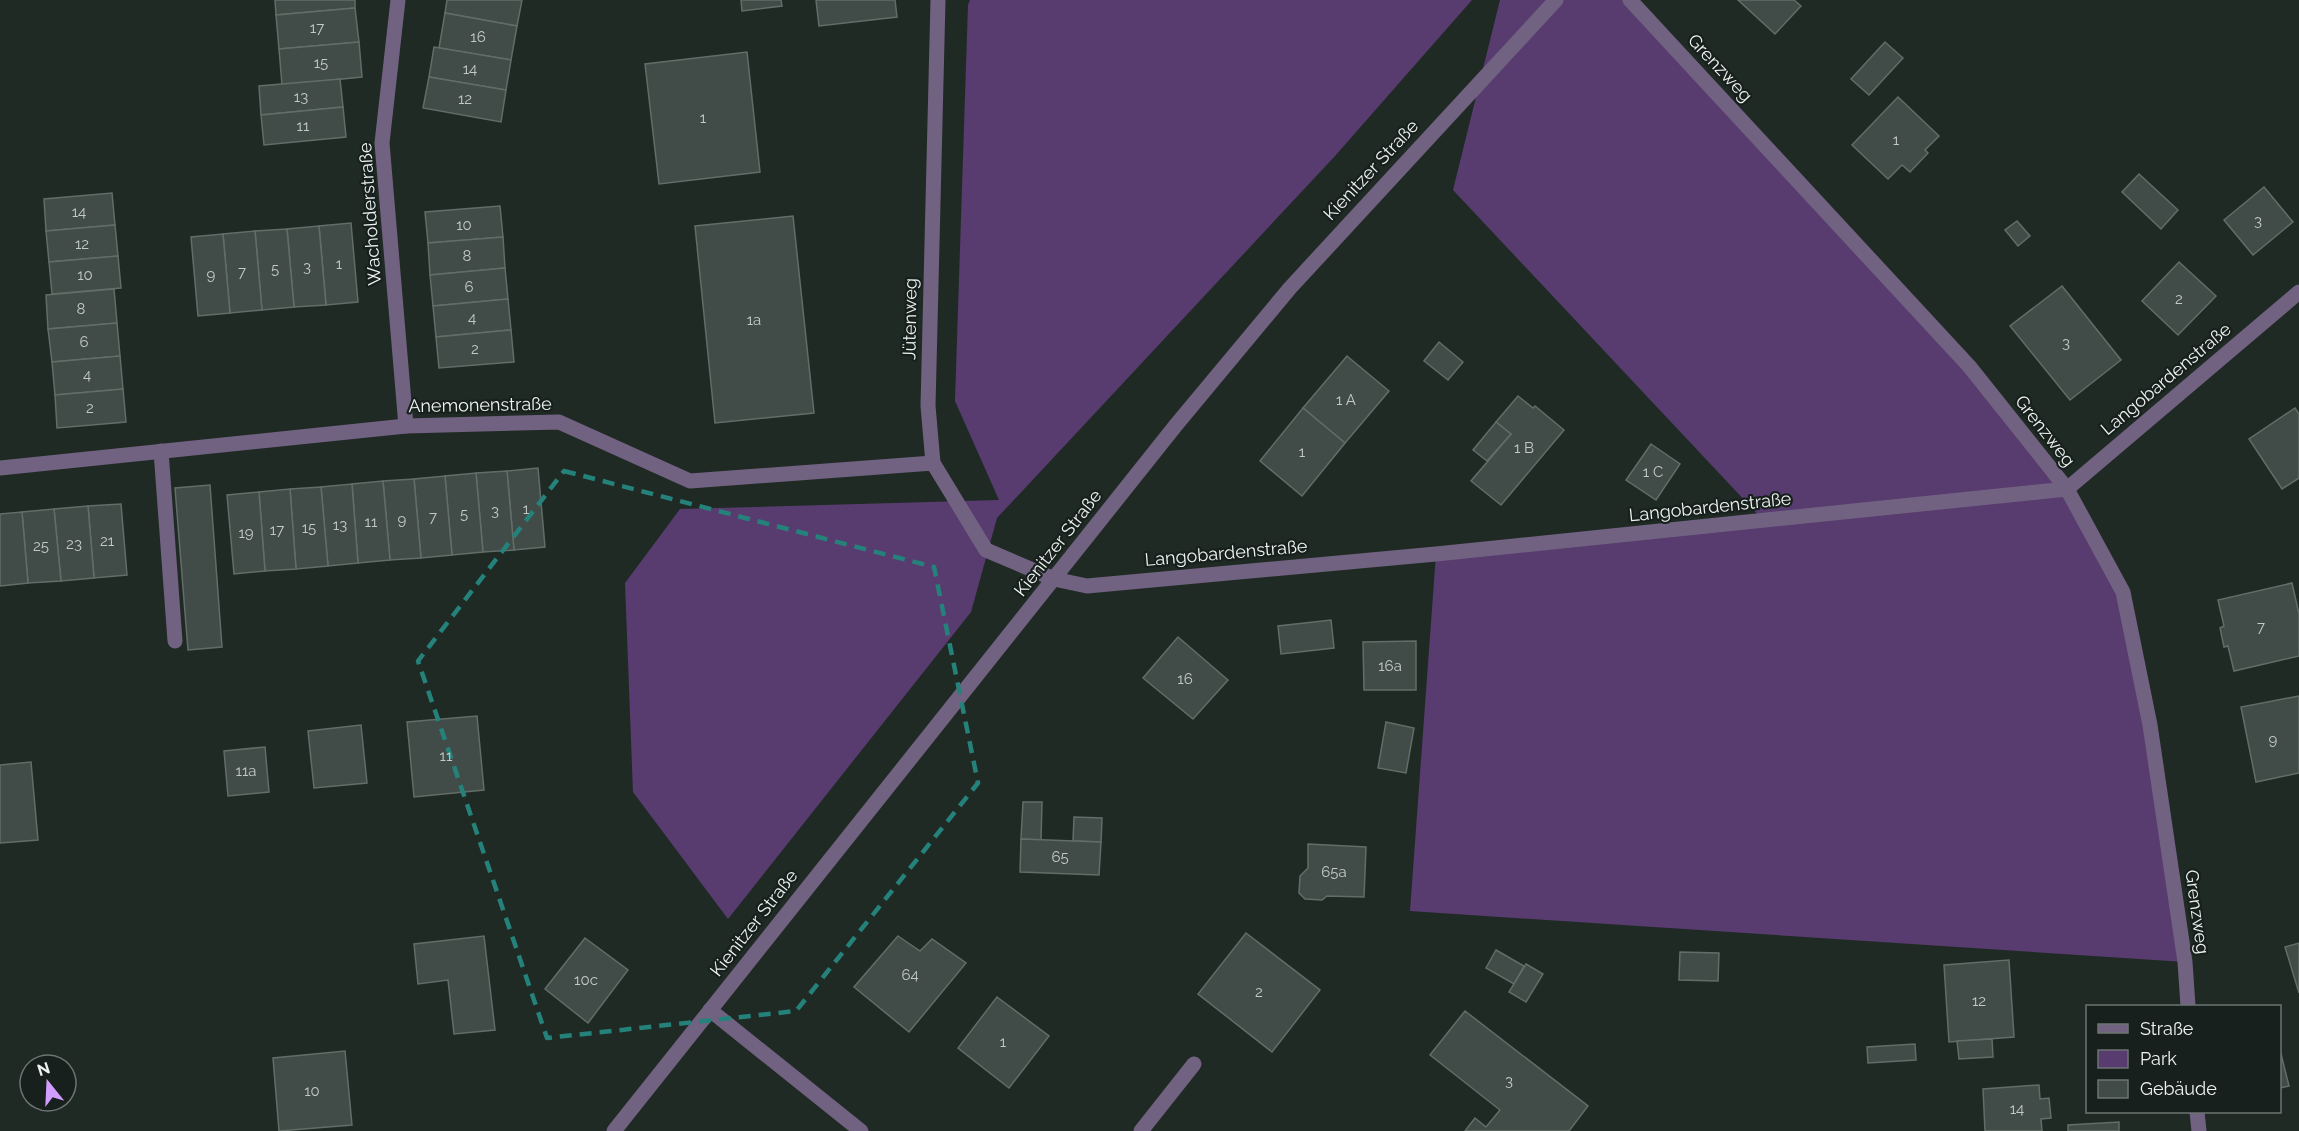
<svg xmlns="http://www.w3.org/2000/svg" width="2299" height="1131" viewBox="0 0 2299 1131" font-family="Raleway,sans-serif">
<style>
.green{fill:#583c6f}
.building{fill:#414b47;stroke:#636d68;stroke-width:1.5}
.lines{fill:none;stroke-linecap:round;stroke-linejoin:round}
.minor{stroke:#726281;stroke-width:15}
.marked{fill:none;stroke:#25827b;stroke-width:4.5;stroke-dasharray:12 8;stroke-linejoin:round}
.labels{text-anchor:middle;stroke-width:4.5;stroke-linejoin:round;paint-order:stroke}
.number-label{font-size:15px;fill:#c2c9c6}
.street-label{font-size:18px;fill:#edf3f1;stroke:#17201c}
</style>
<rect width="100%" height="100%" fill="#202a25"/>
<!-- green -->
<g class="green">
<path d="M970 0H1472L1335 156 997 518 971 612 728 919 633 792 625 583 680 509 999 500 955 401 968 5Z"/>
<path d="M1500 0H1631L1969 366 2067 489 2123 592 2185 962 1410 911 1436 554 1764 521 1453 190Z"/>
</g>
<!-- building -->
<g class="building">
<path d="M275 0H355V8L276 15Z"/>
<path d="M447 0H522L517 26 445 13Z"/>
<path d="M741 0H781L782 6 742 11Z"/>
<path d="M816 0H895L897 17 819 26Z"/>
<path d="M1738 0H1794L1801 6 1775 34Z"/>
<path d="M355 8 359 42 279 49 276 15Z"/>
<path d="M445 13 517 26 511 60 439 48Z"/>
<path d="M359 42 362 77 282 85 279 49Z"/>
<path d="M1885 42 1903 58 1869 95 1851 79Z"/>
<path d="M434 47 511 60 506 90 429 77Z"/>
<path d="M747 52 760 172 659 184 645 64Z"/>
<path d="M429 77 506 90 501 122 423 108Z"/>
<path d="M340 79 343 107 261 115 259 86Z"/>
<path d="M1898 97 1939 136 1925 150 1928 153 1910 172 1902 165 1888 179 1852 145Z"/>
<path d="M343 107 346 137 264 145 261 115Z"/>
<path d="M2139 174 2178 210 2161 229 2122 192Z"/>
<path d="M2264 187 2293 222 2253 255 2224 220Z"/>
<path d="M112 193 115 225 46 231 44 199Z"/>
<path d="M500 206 503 237 428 243 425 212Z"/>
<path d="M793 216 814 413 715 423 695 226Z"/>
<path d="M2017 221 2030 236 2018 246 2005 230Z"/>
<path d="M351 223 358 302 326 305 319 226Z"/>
<path d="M115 225 118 256 49 262 46 231Z"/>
<path d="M319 226 326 305 294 307 287 229Z"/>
<path d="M287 229 294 307 262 310 255 231Z"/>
<path d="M255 231 262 310 230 313 223 234Z"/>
<path d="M223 234 230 313 198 316 191 237Z"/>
<path d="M503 237 505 268 430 275 428 243Z"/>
<path d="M118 256 121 288 52 294 49 262Z"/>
<path d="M2179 262 2216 296 2178 335 2142 301Z"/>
<path d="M505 268 508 299 433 306 430 275Z"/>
<path d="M2062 286 2121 360 2070 400 2010 326Z"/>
<path d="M114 289 117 323 48 329 46 295Z"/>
<path d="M508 299 511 330 436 337 433 306Z"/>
<path d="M117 323 120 356 52 362 48 329Z"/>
<path d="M511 330 514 362 439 368 436 337Z"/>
<path d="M1439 342 1463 362 1448 380 1424 361Z"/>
<path d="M120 356 123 389 55 395 52 362Z"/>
<path d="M1347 356 1389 391 1345 443 1303 408Z"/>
<path d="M123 389 126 422 57 428 55 395Z"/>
<path d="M1518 396 1533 408 1535 406 1564 430 1501 505 1471 481 1511 434 1496 422Z"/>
<path d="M1303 408 1345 443 1302 496 1260 461Z"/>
<path d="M2295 408 2299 414V478L2282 489 2249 439Z"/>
<path d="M1496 422 1511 434 1487 461 1473 450Z"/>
<path d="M1651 444 1680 464 1656 500 1626 480Z"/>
<path d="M538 468 545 547 514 550 507 471Z"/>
<path d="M507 471 514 550 483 552 476 473Z"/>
<path d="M476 473 483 552 452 555 445 476Z"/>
<path d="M445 476 452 555 421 558 414 479Z"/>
<path d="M414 479 421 558 390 560 383 481Z"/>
<path d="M383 481 390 560 358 563 352 484Z"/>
<path d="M352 484 358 563 328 566 321 487Z"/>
<path d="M210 485 222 647 188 650 175 488Z"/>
<path d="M321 487 328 566 296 569 290 489Z"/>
<path d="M290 489 296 569 265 571 259 492Z"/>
<path d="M259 492 265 571 234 574 227 495Z"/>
<path d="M121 504 127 575 94 578 88 506Z"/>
<path d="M88 506 94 578 61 581 54 509Z"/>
<path d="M54 509 61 581 28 583 22 512Z"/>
<path d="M22 512 28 583 0 586V514Z"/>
<path d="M2292 583 2299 614V656L2234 671 2228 646 2224 647 2220 628 2224 626 2218 600Z"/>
<path d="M1331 620 1334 648 1281 654 1278 626Z"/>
<path d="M1178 637 1228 680 1193 719 1143 678Z"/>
<path d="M1416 641V690H1364L1363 642Z"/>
<path d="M2299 696V773L2256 782 2241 707Z"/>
<path d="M477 716 484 790 414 797 407 722Z"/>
<path d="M1386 722 1414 728 1406 773 1378 768Z"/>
<path d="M361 725 367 783 314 788 308 731Z"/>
<path d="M265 747 269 792 228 796 224 751Z"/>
<path d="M31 762 38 840 0 843V765Z"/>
<path d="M1023 802H1042L1041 840 1021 839Z"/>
<path d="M1074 817 1102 818 1101 842 1073 841Z"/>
<path d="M1021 839 1101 842 1099 875 1020 872Z"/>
<path d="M1308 844 1366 847 1364 897 1327 896 1322 900 1305 899 1299 893 1300 876 1308 868Z"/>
<path d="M1246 933 1320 990 1272 1052 1198 994Z"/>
<path d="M484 936 495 1030 454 1034 448 980 418 984 414 944Z"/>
<path d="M898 936 920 951 932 939 966 963 909 1032 854 987Z"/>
<path d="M585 938 628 970 588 1023 545 989Z"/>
<path d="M2299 943V993L2285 947Z"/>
<path d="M1496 950 1524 966 1514 984 1486 968Z"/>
<path d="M1680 952 1719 953 1718 981 1679 980Z"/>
<path d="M2009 960 2014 1037 1949 1042 1944 965Z"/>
<path d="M1526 964 1543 974 1526 1002 1509 992Z"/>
<path d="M997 997 1049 1036 1009 1088 958 1048Z"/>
<path d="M1465 1011 1588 1106 1569 1131H1465L1475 1118 1486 1127 1500 1110 1430 1055Z"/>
<path d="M1992 1039 1993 1057 1959 1059 1957 1041Z"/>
<path d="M1915 1044 1916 1060 1868 1063 1867 1047Z"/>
<path d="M2280 1050 2289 1086 2280 1088Z"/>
<path d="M345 1051 352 1125 279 1131 273 1058Z"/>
<path d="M2039 1085 2040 1099 2049 1098 2051 1118 2041 1119 2042 1131H1985L1983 1089Z"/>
<path d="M2119 1122V1131H2068V1125Z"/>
</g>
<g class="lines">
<!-- minor -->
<g class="minor">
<path d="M398 0 382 143 406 426"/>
<path d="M938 0 928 406 933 463 986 550 1054 579 1087 586 1436 554 2067 489 2299 292"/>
<path d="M1630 0 1969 366 2067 489 2123 592 2150 725 2185 962 2188 1006"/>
<path d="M161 451 175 641"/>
<path d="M0 468 406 426 559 422 690 481 933 463"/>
<path d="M710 1010 861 1131"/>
<path d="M2197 1112 2199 1131"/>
<path d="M614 1131 1176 425 1290 288 1556 0"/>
<path d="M1141 1131 1194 1064"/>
</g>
</g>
<!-- marked area -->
<path class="marked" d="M564 471 934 567 978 783 796 1011 547 1038 418 661Z"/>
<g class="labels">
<!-- number labels -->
<g class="number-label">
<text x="317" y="33">17</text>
<text x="478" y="42">16</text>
<text x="321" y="68">15</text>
<text x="470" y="74">14</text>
<text x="301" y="102">13</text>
<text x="465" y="104">12</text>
<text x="703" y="123">1</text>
<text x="303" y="131">11</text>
<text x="1896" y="145">1</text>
<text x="79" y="217">14</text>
<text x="2258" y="226">3</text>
<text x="464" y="230">10</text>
<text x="82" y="249">12</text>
<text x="467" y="261">8</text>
<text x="339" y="269">1</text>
<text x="307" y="272">3</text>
<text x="275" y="274">5</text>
<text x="242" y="277">7</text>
<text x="85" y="280">10</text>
<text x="211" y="280">9</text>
<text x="469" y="292">6</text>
<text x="2179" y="304">2</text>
<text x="81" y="314">8</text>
<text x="472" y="323">4</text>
<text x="754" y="325">1a</text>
<text x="84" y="347">6</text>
<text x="2066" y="348">3</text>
<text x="475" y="354">2</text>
<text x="87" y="380">4</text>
<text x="1346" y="405">1 A</text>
<text x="90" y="413">2</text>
<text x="1524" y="453">1 B</text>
<text x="1302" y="457">1</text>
<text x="1653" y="477">1 C</text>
<text x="526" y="514">1</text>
<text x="495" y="516">3</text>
<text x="464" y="519">5</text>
<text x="433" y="522">7</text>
<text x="402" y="525">9</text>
<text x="371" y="527">11</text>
<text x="340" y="530">13</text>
<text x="309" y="533">15</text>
<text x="277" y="535">17</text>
<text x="246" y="538">19</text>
<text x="107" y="546">21</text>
<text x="74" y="549">23</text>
<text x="41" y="551">25</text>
<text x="2261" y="632">7</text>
<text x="1390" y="671">16a</text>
<text x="1185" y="684">16</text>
<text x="2273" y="745">9</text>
<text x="446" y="761">11</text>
<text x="246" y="776">11a</text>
<text x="1060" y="862">65</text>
<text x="1334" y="877">65a</text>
<text x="910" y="980">64</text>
<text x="586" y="985">10c</text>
<text x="1259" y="997">2</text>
<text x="1979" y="1006">12</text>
<text x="1003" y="1047">1</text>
<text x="1509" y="1086">3</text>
<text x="312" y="1096">10</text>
<text x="2017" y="1114">14</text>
</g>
<!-- street labels -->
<g class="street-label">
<text transform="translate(1720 68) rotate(47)" y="6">Grenzweg</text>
<text transform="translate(1371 170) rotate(-47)" y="6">Kienitzer Straße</text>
<text transform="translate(370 214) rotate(-94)" y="6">Wacholderstraße</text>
<text transform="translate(910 319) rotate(-89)" y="6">Jütenweg</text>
<text transform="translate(2166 379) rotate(-40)" y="6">Langobardenstraße</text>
<text transform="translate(480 405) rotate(-1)" y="6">Anemonenstraße</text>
<text transform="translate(2045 431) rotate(52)" y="6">Grenzweg</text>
<text transform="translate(1710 507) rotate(-6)" y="6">Langobardenstraße</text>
<text transform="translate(1058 543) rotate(-52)" y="6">Kienitzer Straße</text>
<text transform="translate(1226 553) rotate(-5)" y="6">Langobardenstraße</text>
<text transform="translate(2197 912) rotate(82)" y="6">Grenzweg</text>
<text transform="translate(754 923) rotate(-52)" y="6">Kienitzer Straße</text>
</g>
</g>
<!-- legend -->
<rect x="2086" y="1005" width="195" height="108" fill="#17201c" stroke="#6d7471" stroke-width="1.5"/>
<rect x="2098" y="1024" width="30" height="9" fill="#726281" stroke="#6d7471" stroke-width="1.5"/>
<text x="2140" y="1035" font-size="18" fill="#edf3f1">Straße</text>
<rect x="2098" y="1050" width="30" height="18" fill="#583c6f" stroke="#6d7471" stroke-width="1.5"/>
<text x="2140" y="1065" font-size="18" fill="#edf3f1">Park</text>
<rect x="2098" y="1080" width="30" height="18" fill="#414b47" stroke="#6d7471" stroke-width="1.5"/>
<text x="2140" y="1095" font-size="18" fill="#edf3f1">Gebäude</text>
<!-- north arrow -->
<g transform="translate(48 1083) rotate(342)"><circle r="28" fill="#17201c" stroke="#6d7471" stroke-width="1.5"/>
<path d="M0-4.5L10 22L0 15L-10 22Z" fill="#d19dfe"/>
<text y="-9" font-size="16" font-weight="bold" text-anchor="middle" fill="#edf3f1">N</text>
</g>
</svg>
